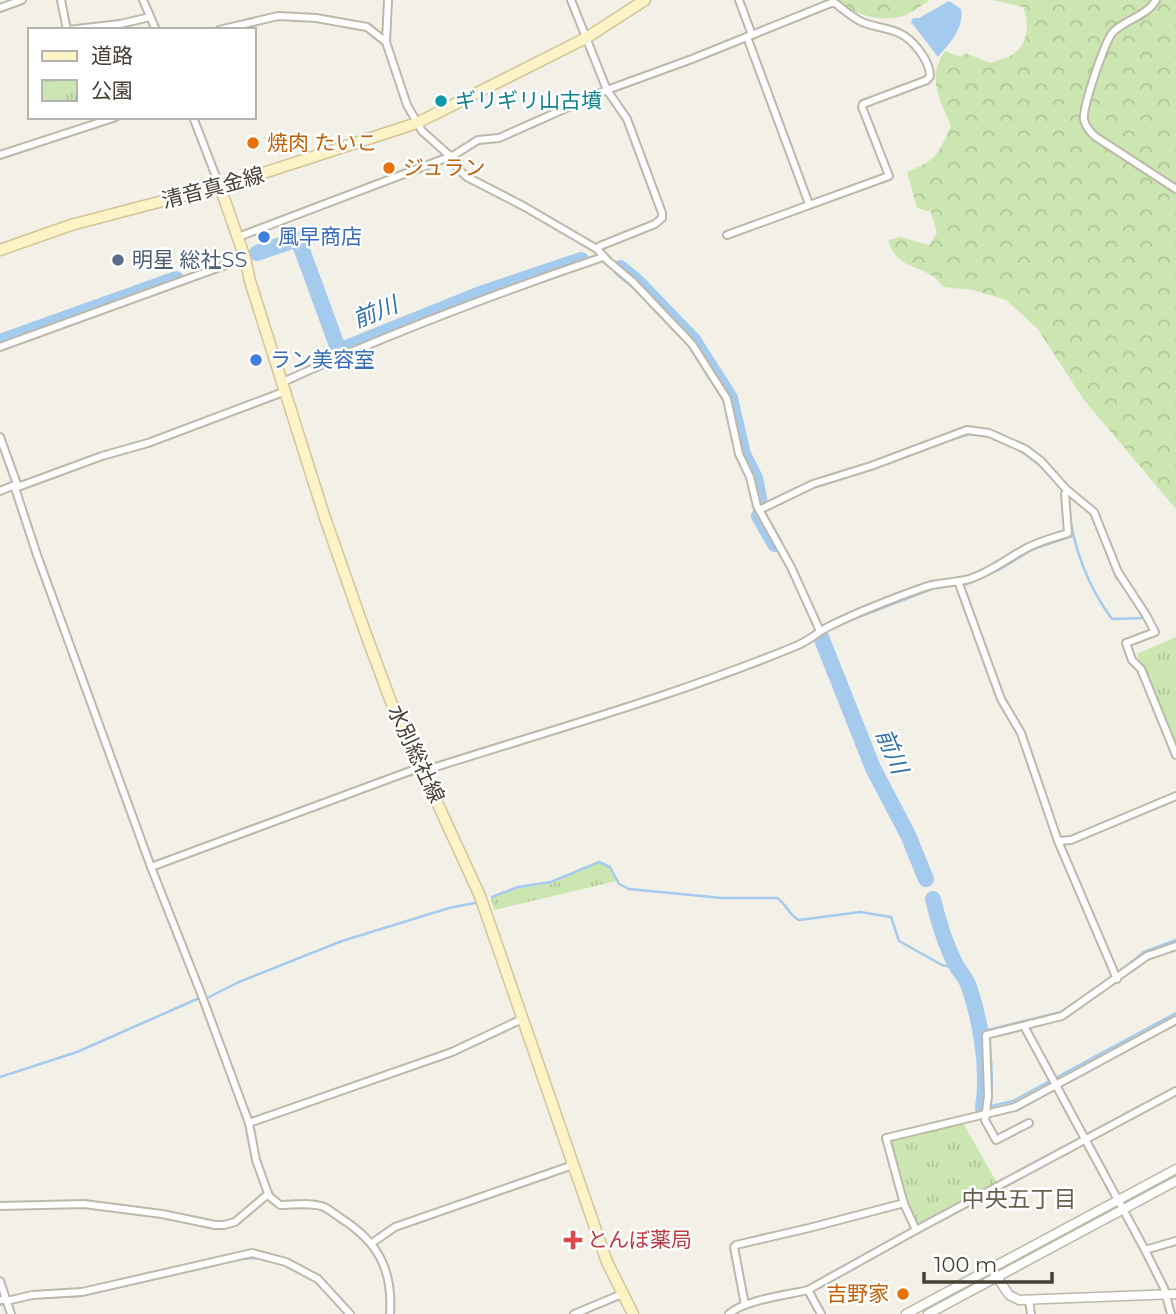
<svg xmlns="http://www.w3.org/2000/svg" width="1176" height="1314" viewBox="0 0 1176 1314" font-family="Montserrat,'Noto Sans JP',sans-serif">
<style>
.forest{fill:url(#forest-crowns)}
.park{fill:url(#park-tufts)}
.water{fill:#a4cbee}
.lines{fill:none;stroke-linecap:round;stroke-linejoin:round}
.stream{stroke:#a4cbee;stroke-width:2.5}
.river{stroke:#a4cbee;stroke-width:16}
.minor-casing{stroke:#beb8aa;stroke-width:10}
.tertiary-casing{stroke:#beb8aa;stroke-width:11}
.secondary-casing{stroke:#d2c598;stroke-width:13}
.minor{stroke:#fff;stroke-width:6}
.tertiary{stroke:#fff;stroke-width:8}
.secondary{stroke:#fdf3c7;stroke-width:10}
.culture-dot{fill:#0f9aa8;stroke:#fff;stroke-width:2.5}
.food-dot{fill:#e8710a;stroke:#fff;stroke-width:2.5}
.shop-dot{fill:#3f7fe0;stroke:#fff;stroke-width:2.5}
.service-dot{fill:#5c6f8a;stroke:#fff;stroke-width:2.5}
.health-dot{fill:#e0444e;stroke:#fff;stroke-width:2.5}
.labels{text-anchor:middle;stroke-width:5;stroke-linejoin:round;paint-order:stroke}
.culture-label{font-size:21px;fill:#0d838f;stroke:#fff;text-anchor:start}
.food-label{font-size:21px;fill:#c56008;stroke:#fff;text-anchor:start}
.street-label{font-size:21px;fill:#464036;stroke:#fff}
.shop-label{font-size:21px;fill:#366cbe;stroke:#fff;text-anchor:start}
.service-label{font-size:21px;fill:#4e5e75;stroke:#fff;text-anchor:start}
.health-label{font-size:21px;fill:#be3a42;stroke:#fff;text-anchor:start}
.water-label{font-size:23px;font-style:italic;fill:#3272ae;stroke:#fff}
.neighbourhood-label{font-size:23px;fill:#685f4d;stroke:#fff}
</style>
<defs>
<pattern id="forest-crowns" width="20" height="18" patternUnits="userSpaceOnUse" patternTransform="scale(1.75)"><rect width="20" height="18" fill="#cbe6b0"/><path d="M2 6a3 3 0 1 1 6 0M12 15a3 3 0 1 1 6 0" fill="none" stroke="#b0c698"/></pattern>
<pattern id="park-tufts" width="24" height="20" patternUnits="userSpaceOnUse" patternTransform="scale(1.75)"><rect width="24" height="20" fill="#cbe6b0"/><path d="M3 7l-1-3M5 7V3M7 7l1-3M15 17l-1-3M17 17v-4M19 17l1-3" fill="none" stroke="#b0c698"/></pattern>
</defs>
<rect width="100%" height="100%" fill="#f3f0e7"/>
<!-- forest -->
<g class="forest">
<path d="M836 0H930C922 5 914 11 906 15 882 24 855 15 836 0Z"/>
<path d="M993 0H1176V509L1084 400 1037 328 1006 300 973 290 943 287C940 283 936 278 931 275 911 263 897 267 888 240L900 237 929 245 937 233 931 212 917 208 907 172C938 159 937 156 951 126 940 99 926 79 945 51L960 57 965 53 990 63C998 60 1012 57 1017 51 1029 40 1029 20 1023 7Z"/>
</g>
<!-- park -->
<g class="park">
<path d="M1176 637V746L1137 654Z"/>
<path d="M599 863 609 867 616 881 494 910 491 899 513 889 553 883Z"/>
<path d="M963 1123 997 1183 921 1224 916 1222 912 1213 889 1144 892 1140Z"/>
</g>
<!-- water -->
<path class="water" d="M949 1 961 9C964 29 950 43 938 57L911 22 913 18H919Z"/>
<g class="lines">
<!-- stream -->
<g class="stream">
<path d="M949 440 973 433"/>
<path d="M1021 451 1042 467 1064 491"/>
<path d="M873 468 939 444"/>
<path d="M1069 508C1073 547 1088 587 1112 619L1145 618"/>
<path d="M1089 511 1098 530"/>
<path d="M1106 549 1116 577 1132 598"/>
<path d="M962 586 1002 568 1033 549 1072 536"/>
<path d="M843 623 937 587"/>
<path d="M492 897 518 887 551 882 599 862 610 867 619 884 629 889 722 898H777C787 904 788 915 799 920L860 912 891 917 899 941 942 965 958 968"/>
<path d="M1119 972 1144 952 1176 940"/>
<path d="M209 997 239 982 342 941 449 908 475 903"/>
<path d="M980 1032 1061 1012 1113 976"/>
<path d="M0 1077 77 1052 197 999"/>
<path d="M983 1108 1013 1101 1176 1013"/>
<path d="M236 1259 261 1258"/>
<path d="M274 1262 288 1266"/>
<path d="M0 1305 33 1298 81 1296 219 1264"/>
</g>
<!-- river -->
<g class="river">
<path d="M257 253 298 239 339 351 483 293 581 260"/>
<path d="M620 268 637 282 693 340 730 398 743 454 755 478 760 503"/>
<path d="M0 342 176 279"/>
<path d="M759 516 775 544"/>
<path d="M821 637 873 768 908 835 926 879"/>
<path d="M933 899C938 920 944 941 954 961 957 969 964 975 968 984 981 1020 989 1070 983 1108"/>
</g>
<defs>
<g id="minor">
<path d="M61 0 67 30"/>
<path d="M143 0 156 30"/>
<path d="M388 0 386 42 407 105 422 131 450 156 458 169 467 177 525 207 597 249 608 261 633 282 692 344 727 399 739 454 750 477 757 506 791 567 820 631"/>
<path d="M571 0 607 90 627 119 662 213V218L655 224 600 246 597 249"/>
<path d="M739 0 752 35"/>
<path d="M1156 0C1147 16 1126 19 1113 32 1105 41 1082 108 1084 120 1086 127 1091 133 1096 137L1176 189"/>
<path d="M0 8 22 0"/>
<path d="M68 30 120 24 150 17"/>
<path d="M219 30 278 16 316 18 367 27 386 42"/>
<path d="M747 37 809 204"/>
<path d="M193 117 220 187"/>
<path d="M0 155 116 117"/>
<path d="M238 237 454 155 478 140 499 138 607 90 692 59 831 3H835C844 10 852 17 862 22 874 27 888 28 899 33 913 39 930 61 930 76L927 80 863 104 862 107 889 176 727 235"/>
<path d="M0 347 245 258"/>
<path d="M283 382C388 334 494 294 603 257"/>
<path d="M0 437 17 484 15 488 37 555 151 867 202 996 249 1123 256 1160 269 1196 280 1205C294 1205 311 1202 324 1207 330 1210 336 1215 342 1219 378 1242 393 1270 390 1314"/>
<path d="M15 488 102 456 148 443 286 391"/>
<path d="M0 491 17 484"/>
<path d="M759 510 813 484 871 466 967 430 989 433 1025 449 1041 461 1066 489 1094 512 1118 572 1146 615 1155 632 1126 643 1132 660 1141 669 1176 755"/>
<path d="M958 581 1001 699 1021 733 1058 841 1117 979"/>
<path d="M423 771C548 731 675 696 796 646 811 640 818 631 832 625 862 610 894 598 925 587 943 581 961 584 977 576 994 569 1007 559 1023 550 1036 542 1053 538 1068 533L1065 494"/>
<path d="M1058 841 1071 840 1176 796"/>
<path d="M151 867 421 767"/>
<path d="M1024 1026 1145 1250 1164 1288 1171 1314"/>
<path d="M249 1123 452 1052 522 1019"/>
<path d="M1029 1123 996 1140 985 1120 988 1096 986 1035 1062 1016 1147 956 1176 946"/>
<path d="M0 1206 84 1204 162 1214 215 1225H224L235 1222 268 1194"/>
<path d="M916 1230 904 1204 886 1138 1015 1107 1176 1020"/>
<path d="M372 1243 395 1227 573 1165"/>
<path d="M1145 1250 1176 1241"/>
<path d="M0 1281 11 1314"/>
<path d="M0 1300H11L32 1295 82 1292 252 1253 286 1262 318 1279 350 1314"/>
<path d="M1029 1300 1031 1314"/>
<path d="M745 1305 734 1247 736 1245 809 1228 904 1203"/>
<path d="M574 1314 622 1294"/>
<path d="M729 1314C744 1300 787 1295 808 1290"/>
<path d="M821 1314 808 1290 916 1230 1176 1091"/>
</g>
<g id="tertiary">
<path d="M995 1274 1009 1295 1019 1300 1176 1294"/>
<path d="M906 1314 1176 1169"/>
<path d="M928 1314 1176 1181"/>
</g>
<g id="secondary">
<path d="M220 187 245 258 250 281 325 518 364 629 391 702 480 896 607 1262 633 1314"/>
<path d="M0 250 71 225 239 181 417 123 586 38 645 0"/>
</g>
</defs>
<!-- minor casing -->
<use href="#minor" class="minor-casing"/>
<!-- tertiary casing -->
<use href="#tertiary" class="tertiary-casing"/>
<!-- secondary casing -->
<use href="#secondary" class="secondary-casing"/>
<!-- minor -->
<use href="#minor" class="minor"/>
<!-- tertiary -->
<use href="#tertiary" class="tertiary"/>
<!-- secondary -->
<use href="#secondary" class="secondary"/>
</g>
<!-- markers -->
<circle class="culture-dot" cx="441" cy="101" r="7"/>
<g class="food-dot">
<circle cx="253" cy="143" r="7"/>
<circle cx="389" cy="168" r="7"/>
<circle cx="903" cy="1294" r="7"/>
</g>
<g class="shop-dot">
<circle cx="264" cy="237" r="7"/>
<circle cx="256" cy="360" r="7"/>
</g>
<circle class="service-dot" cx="118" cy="260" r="7"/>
<path class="health-dot" d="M569.5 1229.5h7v7h7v7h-7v7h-7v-7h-7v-7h7z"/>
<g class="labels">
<!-- culture labels -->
<g class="culture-label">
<text x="455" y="108">ギリギリ山古墳</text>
</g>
<!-- food labels -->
<g class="food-label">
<text x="267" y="150">焼肉 たいこ</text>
<text x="403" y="175">ジュラン</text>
<text x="889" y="1301" text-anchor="end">吉野家</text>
</g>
<!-- street labels -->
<g class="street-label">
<text transform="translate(213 188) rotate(-15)" y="7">清音真金線</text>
<text transform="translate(416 754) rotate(65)" y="7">水別総社線</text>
</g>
<!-- shop labels -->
<g class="shop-label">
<text x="278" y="244">風早商店</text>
<text x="270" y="367">ラン美容室</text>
</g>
<!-- service labels -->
<g class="service-label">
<text x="132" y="267">明星 総社SS</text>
</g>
<!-- health labels -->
<g class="health-label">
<text x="587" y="1247">とんぼ薬局</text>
</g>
<!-- water labels -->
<g class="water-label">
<text transform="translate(375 312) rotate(-22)" y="8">前川</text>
<text transform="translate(892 751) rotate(67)" y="8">前川</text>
</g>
<!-- neighbourhood labels -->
<g class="neighbourhood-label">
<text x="1019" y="1207">中央五丁目</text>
</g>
</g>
<!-- legend -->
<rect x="28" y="28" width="228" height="91" fill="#ffffff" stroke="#b5b3af" stroke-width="2"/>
<rect x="42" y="51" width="35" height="10" fill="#fdf3c7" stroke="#b5b3af" stroke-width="2"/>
<text x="91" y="63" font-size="21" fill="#464036">道路</text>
<rect x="42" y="80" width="35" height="21" fill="url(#park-tufts)" stroke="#b5b3af" stroke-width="2"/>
<text x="91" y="98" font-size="21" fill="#464036">公園</text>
<!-- scale -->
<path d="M924 1272v10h128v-10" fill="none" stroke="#464036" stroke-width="3.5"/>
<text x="934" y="1272" font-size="21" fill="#464036" stroke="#ffffff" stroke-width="5" paint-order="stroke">100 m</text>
</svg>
